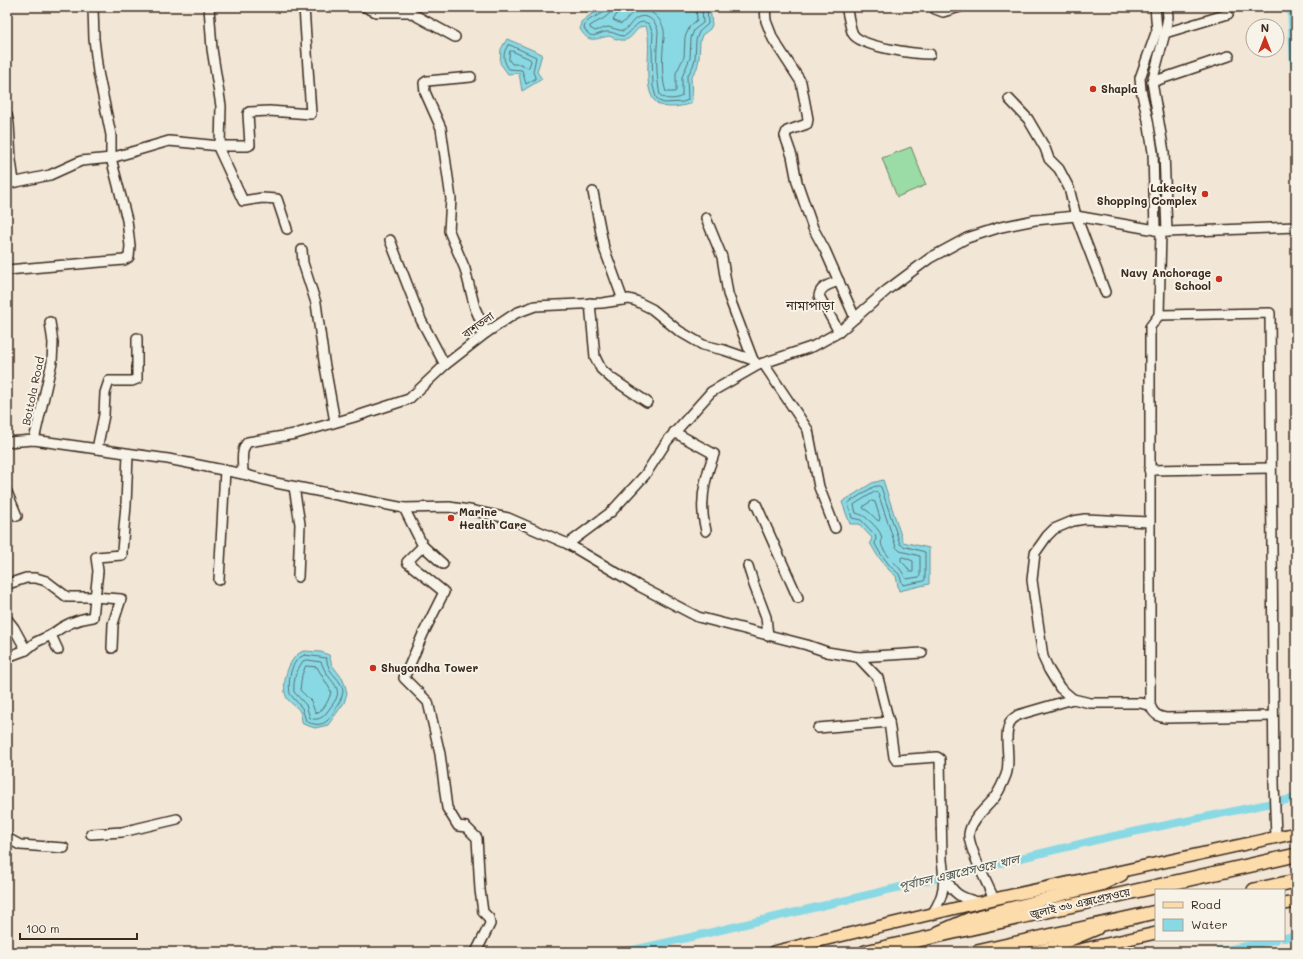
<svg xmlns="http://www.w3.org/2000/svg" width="1303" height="959" viewBox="0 0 1303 959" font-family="Mali,'Noto Sans Bengali',sans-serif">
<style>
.green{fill:#9bdba5;stroke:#6b8262}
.water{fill:#89d9e5;stroke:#6a9395}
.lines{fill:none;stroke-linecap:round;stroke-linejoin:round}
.shore{stroke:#5a706e;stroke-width:1}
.canal{stroke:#89d9e5;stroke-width:8}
.minor-casing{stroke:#3b2a1e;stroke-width:12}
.major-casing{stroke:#3b2a1e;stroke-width:14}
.highway-casing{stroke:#3b2a1e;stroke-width:16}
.minor{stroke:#f7f3e8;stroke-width:9}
.major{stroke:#fddcac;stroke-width:11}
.highway{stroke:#fddcac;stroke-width:13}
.poi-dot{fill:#c8321e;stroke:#f7f3e8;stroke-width:1.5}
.labels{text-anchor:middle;stroke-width:4;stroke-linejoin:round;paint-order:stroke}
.poi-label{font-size:11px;font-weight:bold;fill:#3b2a1e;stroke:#f7f3e8;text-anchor:start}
.street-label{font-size:11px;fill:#3b2a1e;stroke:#f7f3e8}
.water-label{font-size:12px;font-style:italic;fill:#4e5650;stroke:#f7f3e8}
.quarter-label{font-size:13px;fill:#3b2a1e;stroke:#f7f3e8}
</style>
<rect width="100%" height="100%" fill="#f2e6d6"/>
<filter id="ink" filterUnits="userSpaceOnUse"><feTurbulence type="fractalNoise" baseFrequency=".025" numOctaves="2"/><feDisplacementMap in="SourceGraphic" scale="8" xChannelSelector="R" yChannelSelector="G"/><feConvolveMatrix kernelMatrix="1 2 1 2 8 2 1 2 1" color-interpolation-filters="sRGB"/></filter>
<g filter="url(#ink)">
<!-- green -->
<path class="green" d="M911 147 926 185 897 197 882 158Z"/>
<!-- water -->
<g class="water">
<path d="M606 7H710L712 25 710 29 702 35 700 41 699 59 697 68 691 77 692 99 691 103C684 106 677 107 670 107 634 107 655 48 646 27L644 26C634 27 633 42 621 40 617 40 612 37 609 36 594 39 589 44 580 29L581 22 590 15Z"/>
<path d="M507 39 542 54 537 72 542 79 522 91 519 73 508 74 500 63 501 49Z"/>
<path d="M883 480 903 542 929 548V584L899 591 896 576 889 570 877 555 870 543 872 538 859 524H850L842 502 872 483Z"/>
<path d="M304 651 321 652 329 655 332 665 342 678 345 685 347 693 344 703 328 725 315 728 303 724C301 720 302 714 299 710 295 705 288 702 286 696 281 683 289 655 304 651Z"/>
</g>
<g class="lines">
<!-- shore -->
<g class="shore">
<path d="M607 7 605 12C598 16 585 19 584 28 592 43 598 31 609 32 614 32 618 36 624 36 634 32 636 17 649 24L653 33 652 50 653 86 656 97 659 101 664 103 683 102 688 100 687 77 693 66 695 59 696 40 699 32 708 24 707 7"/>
<path d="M612 7C611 18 598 20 590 26V28L595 31 608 27 623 31C630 28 631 20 639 17 649 14 657 23 658 32 658 37 657 43 657 48 656 63 657 80 660 95 665 100 676 100 682 96V77L690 58 691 38 694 30 703 23 702 7"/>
<path d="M618 7 617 14 613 20 621 24C627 21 628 14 637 11 651 8 661 18 664 30 665 36 663 43 663 49 662 61 662 81 666 92H674L676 91V73L684 57 685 37 690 26 697 20 696 7"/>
<path d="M508 45H510L536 57 533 72 535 77V79L526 84 522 70 509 69C503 61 502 54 508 45Z"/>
<path d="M510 51H512L530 59 531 61 529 67 527 68 521 64H512L509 60Z"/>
<path d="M879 486 881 487 900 544 903 546 925 552V579L924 581 903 585 899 574 891 567 880 553 875 544 876 538 875 535 861 520 852 518 848 503 873 487Z"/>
<path d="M875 492 878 493 896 547 900 551 920 556V575L919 577 906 579C901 567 891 561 884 550 879 543 883 541 881 535 879 529 869 520 864 516 862 515 859 514 856 513L854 505Z"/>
<path d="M872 501 875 502 880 518 879 521 877 520 869 512 863 508 864 506Z"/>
<path d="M903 557 913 561V572H910L907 567 901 561V558Z"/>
<path d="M305 655 326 658C327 662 328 666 330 670 334 676 342 682 343 691 343 698 332 716 327 721 321 726 313 725 306 721L302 708 290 694C288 681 290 659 305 655Z"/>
<path d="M308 660 321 662C323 666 324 670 327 674 332 682 341 688 336 699 333 704 330 708 327 712 323 718 317 721 310 718L306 705 294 692C293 681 296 671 303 661Z"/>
<path d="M306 666 317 667 331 691C330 699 324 709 318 713L315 712 311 701 300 690 302 675Z"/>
</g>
<!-- canal -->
<g class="canal">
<path d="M1291 7 1294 65H1296"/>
<path d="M1284 938 1296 936"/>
<path d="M624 952 700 935 1109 837 1296 798"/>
<path d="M1217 952 1275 940"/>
</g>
<defs>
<g id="minor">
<path d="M209 7 212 49 221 106 220 146"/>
<path d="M365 7 376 12H409L455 37"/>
<path d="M765 7 766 21 773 39 801 82 808 119 807 124 787 131 785 136 792 156 797 182 813 228 825 250 855 318"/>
<path d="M846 7C848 13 850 29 853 34 861 47 915 54 930 54"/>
<path d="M934 7 935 9 943 12 960 7"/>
<path d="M1155 7 1157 30 1140 78 1141 90 1148 120 1153 152 1155 230"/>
<path d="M1167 7 1168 17 1165 33 1152 82 1164 152 1167 232"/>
<path d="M1165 33 1228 14"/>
<path d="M471 77 427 81 424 83 425 92 441 128 451 199 449 231 465 269 475 308 486 333"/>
<path d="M1152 82 1229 56"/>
<path d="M1009 99 1028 119 1045 148 1049 159 1059 169 1069 188 1076 216 1105 292"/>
<path d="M7 115 9 124 11 160 14 182"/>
<path d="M217 145 243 201 262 198 277 199 287 229"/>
<path d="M7 184 50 175 81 161 111 158 169 141 220 146H248L250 145 248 114 249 112 269 111 311 114 304 7"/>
<path d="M593 192 604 248 623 300"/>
<path d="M706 218 722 257 728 294 753 360"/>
<path d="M1161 231 1159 315 1270 313 1274 783 1276 837"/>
<path d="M390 240 421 320 445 365"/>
<path d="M302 250 303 263 316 303 324 361 335 422"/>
<path d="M7 270 124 260 129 257 130 246 127 220 111 158V135L98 72 94 39 93 7"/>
<path d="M590 303 595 357 601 369 611 378 647 402"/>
<path d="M1159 315 1150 327V705C1153 713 1157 717 1166 718L1273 716"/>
<path d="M839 332 819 296C820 286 831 284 839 281"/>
<path d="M763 363 808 430 819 487 835 528"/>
<path d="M674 432 714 454C707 472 701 493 703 513 703 519 705 525 706 531"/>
<path d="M34 440 52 362 53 343 50 322"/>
<path d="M7 442 34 440 168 459 243 474 276 483 404 508 449 507 469 510 508 518 568 544 611 512 645 475 667 441 711 392 758 365 814 346 839 332 887 290 930 258 967 238 1001 227 1035 220 1076 216 1167 232 1296 227"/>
<path d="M97 449 104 415 105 393 109 381H132L137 379V338"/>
<path d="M1149 470 1271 468"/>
<path d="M243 474C243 463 240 449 248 442L295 434 354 417 409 399 445 365 486 333 516 313 535 306 602 303 629 299 636 301 652 309 679 331 703 345 724 350 753 360 758 365"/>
<path d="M294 487 300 524 298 577"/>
<path d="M7 492 17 516"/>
<path d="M756 504 798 598"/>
<path d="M404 508 423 546 407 562 444 592 423 634 404 678 428 702 440 754 447 808 458 826 466 827 477 838 480 890 483 912 489 918 490 924 476 952"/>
<path d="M1149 522 1085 519 1073 521 1054 529 1047 536 1035 553 1032 580 1043 657 1049 670 1060 688 1073 699 1090 703H1140L1150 705"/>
<path d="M568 544 637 585 698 617 807 645 827 652 858 657 922 653"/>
<path d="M423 546 443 564"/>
<path d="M748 566 754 585 766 617 768 636"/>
<path d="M219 580 225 470"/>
<path d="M8 584 26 578H36L46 581 67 597H94L121 599 113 624 112 648"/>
<path d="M7 619 14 628 26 650 36 642 51 635 58 650"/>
<path d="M51 635C63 625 78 619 93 617L98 571 96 557 122 555V551L126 505 128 454"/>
<path d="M7 657 26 650"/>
<path d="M858 657 878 678 889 722 894 757 896 760 937 757 940 759 942 860C945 882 945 895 932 914"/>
<path d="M818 728 889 722"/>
<path d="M91 834 122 832 177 819"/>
<path d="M7 838 20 845 64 848"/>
<path d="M946 878C953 894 961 898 978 902"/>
<path d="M994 899C988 885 968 847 969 834 971 819 986 809 995 797 999 791 1003 783 1006 775 1012 759 1002 736 1011 721 1012 719 1016 717 1018 715L1073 699"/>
</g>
<g id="major">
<path d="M1284 904 1296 902"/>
<path d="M938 932 970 918 1101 885 1122 875"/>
<path d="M773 952 994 899 1296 833"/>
<path d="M1034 952 1056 946 1097 929"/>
<path d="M1070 952 1156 933"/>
</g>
<g id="highway">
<path d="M1254 890 1296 881"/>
<path d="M865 952 1296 855"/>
<path d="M977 952 1156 912"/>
</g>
</defs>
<!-- minor casing -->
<use href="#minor" class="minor-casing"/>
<!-- major casing -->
<use href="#major" class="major-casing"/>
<!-- highway casing -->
<use href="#highway" class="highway-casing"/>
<!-- minor -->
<use href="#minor" class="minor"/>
<!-- major -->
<use href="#major" class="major"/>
<!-- highway -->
<use href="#highway" class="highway"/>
</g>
</g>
<!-- markers -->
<g class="poi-dot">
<circle cx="1093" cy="89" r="4"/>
<circle cx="1205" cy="194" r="4"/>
<circle cx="1219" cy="279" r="4"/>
<circle cx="451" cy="518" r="4"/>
<circle cx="373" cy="668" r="4"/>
</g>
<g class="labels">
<!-- poi labels -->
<g class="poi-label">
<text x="1101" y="93">Shapla</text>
<text x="1197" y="192" text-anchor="end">Lakecity<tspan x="1197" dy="13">Shopping Complex</tspan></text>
<text x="1211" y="277" text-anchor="end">Navy Anchorage<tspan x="1211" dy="13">School</tspan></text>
<text x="459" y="516">Marine<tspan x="459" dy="13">Health Care</tspan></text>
<text x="381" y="672">Shugondha Tower</text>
</g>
<!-- street labels -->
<g class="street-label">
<text transform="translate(478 325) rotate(-36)" y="4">বাশতলা</text>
<text transform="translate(33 391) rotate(-78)" y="4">Bottola Road</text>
<text transform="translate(1080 903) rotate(-13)" y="4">জুলাই ৩৬ এক্সপ্রেসওয়ে</text>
</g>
<!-- water labels -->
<g class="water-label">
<text transform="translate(959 873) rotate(-13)" y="4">পূর্বাচল এক্সপ্রেসওয়ে খাল</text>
</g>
<!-- quarter labels -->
<g class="quarter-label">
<text x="810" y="310">নামাপাড়া</text>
</g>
</g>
<!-- margin -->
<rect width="1303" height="959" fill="none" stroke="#f7f3e8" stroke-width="24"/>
<rect x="12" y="12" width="1279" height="935" fill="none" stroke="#3b2a1e" stroke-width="1.5" filter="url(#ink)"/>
<!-- legend -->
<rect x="1155" y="889" width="130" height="52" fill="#f7f3e8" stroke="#aca397"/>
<rect x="1163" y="902" width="20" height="6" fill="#fddcac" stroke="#aca397"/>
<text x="1191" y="909" font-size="12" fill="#3b2a1e">Road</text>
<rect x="1163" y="919" width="20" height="12" fill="#89d9e5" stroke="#aca397"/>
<text x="1191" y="929" font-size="12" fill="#3b2a1e">Water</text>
<!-- north arrow -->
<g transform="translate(1265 38)"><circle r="19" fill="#f7f3e8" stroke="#aca397"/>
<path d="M0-3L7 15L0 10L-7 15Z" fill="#c8321e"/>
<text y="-6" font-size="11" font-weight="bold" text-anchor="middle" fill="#3b2a1e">N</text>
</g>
<!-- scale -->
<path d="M20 933v6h117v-6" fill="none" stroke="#3b2a1e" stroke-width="2"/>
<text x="26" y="933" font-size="12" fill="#3b2a1e" stroke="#f7f3e8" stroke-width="3" paint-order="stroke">100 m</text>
</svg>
